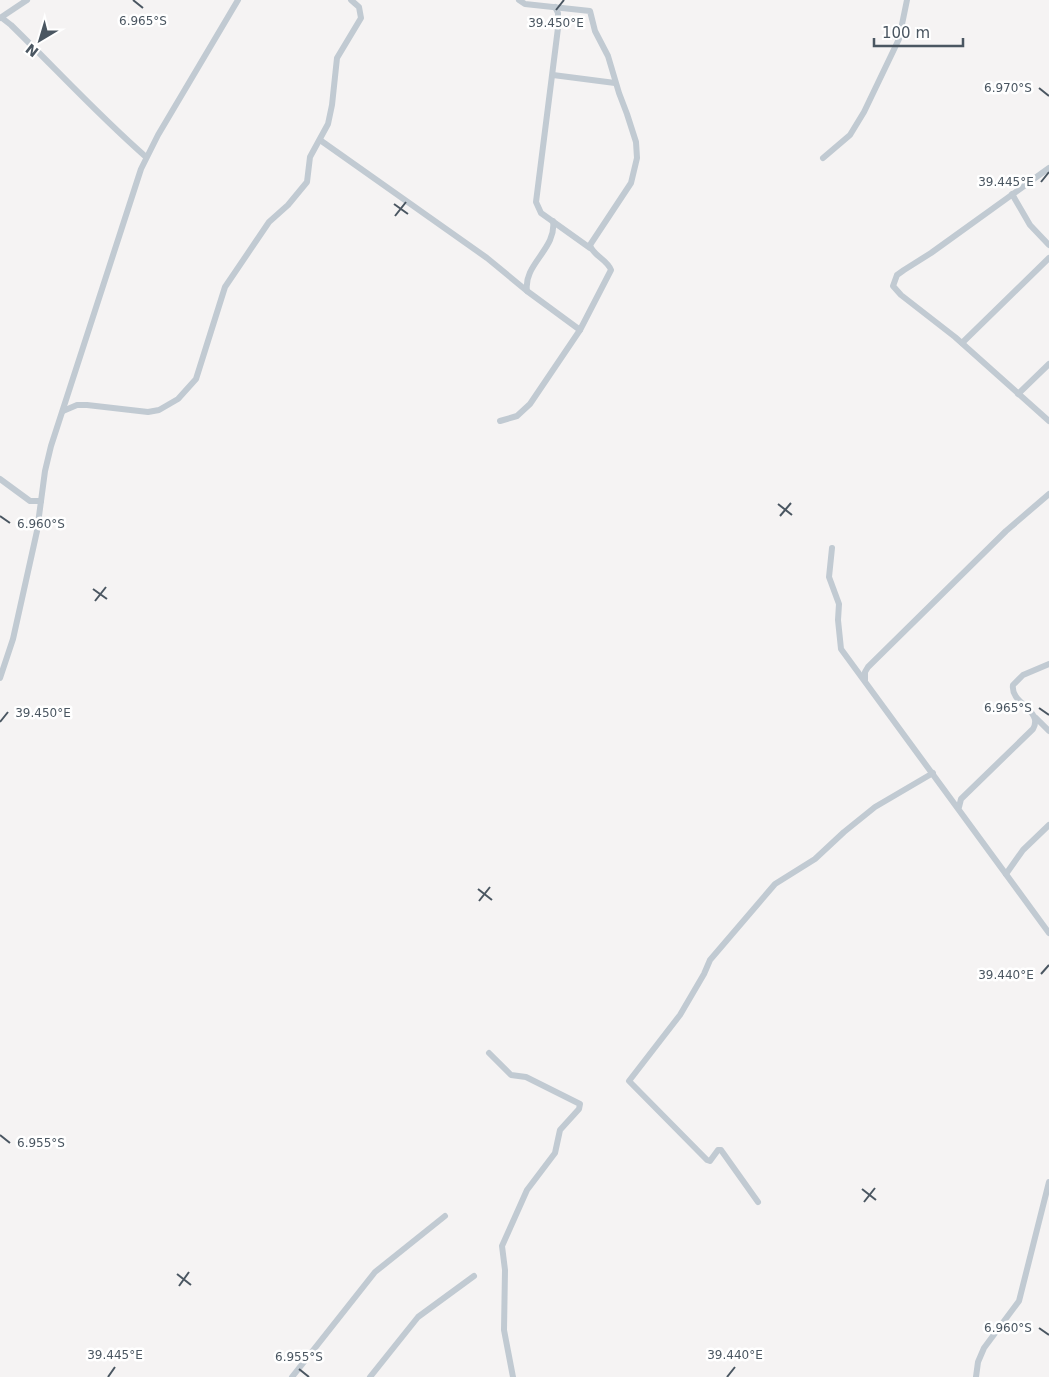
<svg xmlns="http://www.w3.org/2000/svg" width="1049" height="1377" viewBox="0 0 1049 1377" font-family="'DejaVu Sans',sans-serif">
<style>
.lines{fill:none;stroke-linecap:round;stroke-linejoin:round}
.street{stroke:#c1cad2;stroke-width:6}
.ticks{fill:none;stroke:#4a5661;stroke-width:2}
.ticks-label{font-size:12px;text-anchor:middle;fill:#4a5661;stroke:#fff;stroke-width:5;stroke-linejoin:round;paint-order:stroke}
</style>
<rect width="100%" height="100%" fill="#f5f3f3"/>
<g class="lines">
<!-- street -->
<g class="street">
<path d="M555 7 558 13V28L536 202 541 213 590 248"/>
<path d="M0 18 27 0"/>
<path d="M2 18 11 25C56 69 98 115 146 157"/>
<path d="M553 75 615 83"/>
<path d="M320 140 487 258 527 291"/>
<path d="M823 158 850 135 864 112 899 39 907 0"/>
<path d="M1049 168 931 253 904 270 897 275 893 286 901 295 955 337 1049 421"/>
<path d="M1012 194 1030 225 1049 245"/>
<path d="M553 221C557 249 523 264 527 291L580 330"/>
<path d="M962 343 1049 258"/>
<path d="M1018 394 1049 364"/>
<path d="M63 411 77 405H87L148 412 159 410 178 399 196 379 225 287 269 222 288 205 307 182 310 157 328 124 332 105 337 58 361 18 359 7 351 0"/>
<path d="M500 421 517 416 530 404 580 330 611 270C607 259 593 256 590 245L631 183 637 158 636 142 627 114 619 93 608 56 595 31 590 11 525 4 519 0"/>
<path d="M0 479 30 501H41"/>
<path d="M832 548 829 577 839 604 838 620 841 649 1049 933"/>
<path d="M0 678 13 639 37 531 45 471 51 446 141 169 158 135 238 0"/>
<path d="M865 680V672L868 667 1006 531 1049 494"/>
<path d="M1036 718 1049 731"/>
<path d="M959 807 961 799 1033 729C1044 710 1010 704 1013 685L1023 675 1049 664"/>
<path d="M1006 874 1023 850 1049 825"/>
<path d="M489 1053 511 1075 526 1077 580 1104 579 1109 560 1130 555 1153 527 1190 502 1246 505 1270 504 1330 513 1377"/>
<path d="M758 1202 721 1150H718L710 1161 707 1160 629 1081 680 1015 704 974 710 960 775 884 815 859 844 832 875 807 933 773"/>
<path d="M292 1377 375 1272 445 1216"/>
<path d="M370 1377 418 1317 474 1276"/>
<path d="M976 1377 978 1362 984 1348 1019 1301 1049 1182"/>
</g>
</g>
<!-- ticks -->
<path class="ticks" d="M133 0 143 8M556 10 564 0M1039 88 1049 96M1041 182 1049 172M394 204 408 214M395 216 406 202M778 504 792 515M0 516 10 523M780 516 791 503M93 589 107 599M95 601 106 587M1039 708 1049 715M0 722 8 712M478 889 492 900M479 901 490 887M1041 974 1049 965M0 1135 10 1143M862 1189 876 1200M864 1202 875 1188M177 1274 191 1285M179 1286 189 1272M1039 1328 1049 1335M299 1369 309 1377M108 1377 115 1367M727 1377 735 1367"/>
<g class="ticks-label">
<text x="143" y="25">6.965°S</text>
<text x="556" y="27">39.450°E</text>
<text x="1008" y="92">6.970°S</text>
<text x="1006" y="186">39.445°E</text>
<text x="41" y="528">6.960°S</text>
<text x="1008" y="712">6.965°S</text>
<text x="43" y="717">39.450°E</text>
<text x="1006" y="979">39.440°E</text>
<text x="41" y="1147">6.955°S</text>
<text x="1008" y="1332">6.960°S</text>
<text x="115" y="1359">39.445°E</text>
<text x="735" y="1359">39.440°E</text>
<text x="299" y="1361">6.955°S</text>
</g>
<!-- north arrow -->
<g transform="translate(40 40) rotate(218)" stroke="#ffffff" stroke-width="4" paint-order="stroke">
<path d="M0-4L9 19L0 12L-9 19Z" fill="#4a5661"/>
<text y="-8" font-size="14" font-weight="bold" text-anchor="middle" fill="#4a5661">N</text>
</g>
<!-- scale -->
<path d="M874 38v8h89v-8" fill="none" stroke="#4a5661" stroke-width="2.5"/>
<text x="882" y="38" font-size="15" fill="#4a5661" stroke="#ffffff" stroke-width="4" paint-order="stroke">100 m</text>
</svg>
